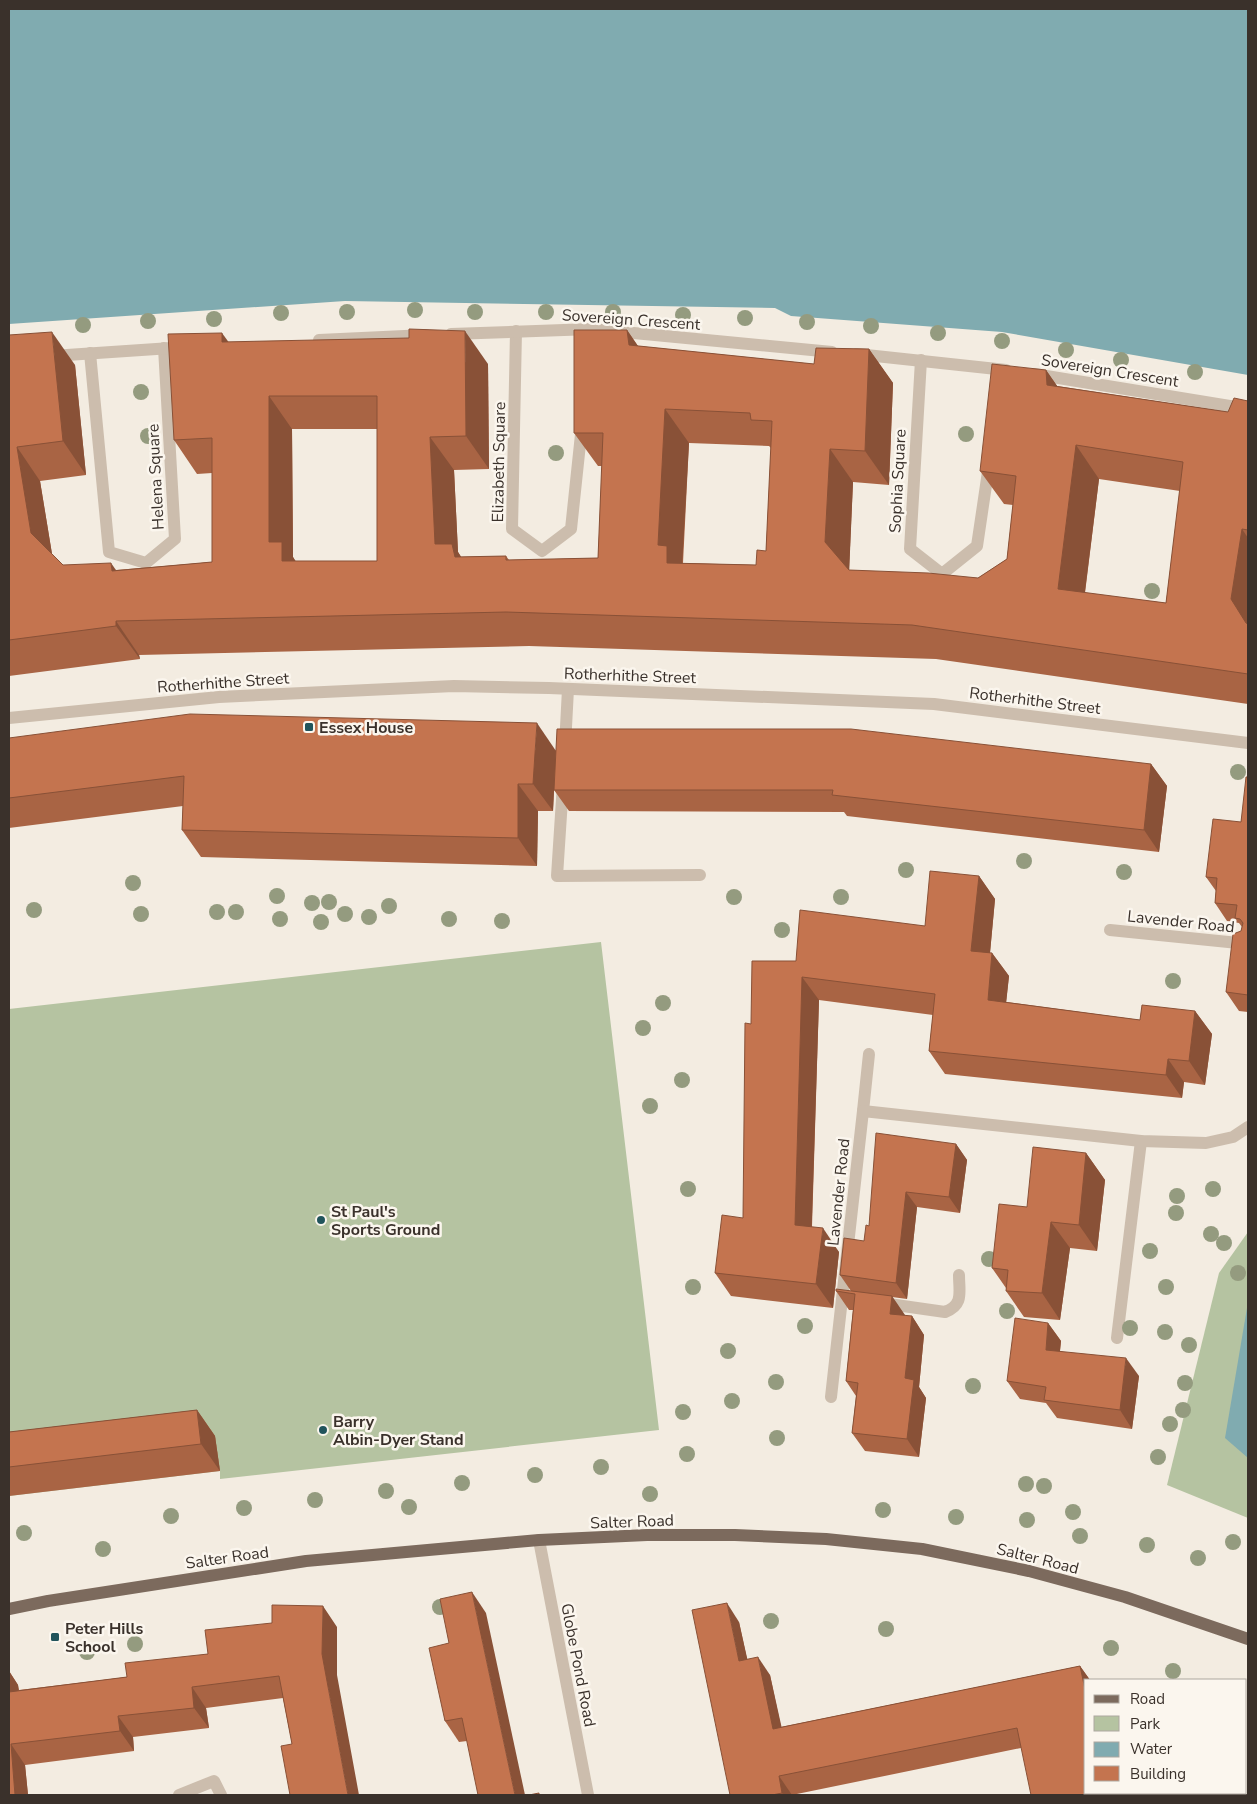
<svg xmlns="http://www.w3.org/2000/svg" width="1257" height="1804" viewBox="0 0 1257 1804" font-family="'Nunito Sans',sans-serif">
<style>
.green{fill:#b5c3a1}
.water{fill:#80abb0}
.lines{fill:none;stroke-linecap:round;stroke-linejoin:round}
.minor{stroke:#ccbdad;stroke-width:12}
.major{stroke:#7c6a5d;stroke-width:12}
.tree{fill:#949b7f}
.wall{fill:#a96444;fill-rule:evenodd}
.shaded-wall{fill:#895137}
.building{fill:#c4744f;stroke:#895137;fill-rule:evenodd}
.poi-dot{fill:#21545c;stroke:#fbf6ee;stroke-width:2}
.labels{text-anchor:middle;stroke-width:5;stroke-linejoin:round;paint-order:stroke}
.street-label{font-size:16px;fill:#3a312b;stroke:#fbf6ee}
.poi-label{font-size:16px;font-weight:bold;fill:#3a312b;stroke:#fbf6ee;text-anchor:start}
</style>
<rect width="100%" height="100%" fill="#f3ece1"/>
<!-- green -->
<g class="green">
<path d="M601 942 659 1430 220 1479V1471L9 1496V1009Z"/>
<path d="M1248 1232V1518L1167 1485 1219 1273Z"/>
</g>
<!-- water -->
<g class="water">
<path d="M9 9H1248V375L1002 332 791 316 775 308 345 301 9 324Z"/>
<path d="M1248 1302V1458L1225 1438Z"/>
</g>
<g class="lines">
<!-- minor -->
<g class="minor">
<path d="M516 331 512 529 542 551 571 529 582 425"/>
<path d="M451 334 592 329 832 352"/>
<path d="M319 340 426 335"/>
<path d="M90 353 109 552 146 563 175 539 164 348"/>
<path d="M857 354 1006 370"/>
<path d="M52 356 186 347"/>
<path d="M921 360 910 549 942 574 977 546 989 465"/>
<path d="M1034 374 1248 409"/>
<path d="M9 718 219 697 454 686 549 688 934 704 1248 743"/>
<path d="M565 746 568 689"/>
<path d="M563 784 557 876 700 875"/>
<path d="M1110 930 1248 944"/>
<path d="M863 1111 869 1054"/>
<path d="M882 1303 945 1312C964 1305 959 1292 959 1275"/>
<path d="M1117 1338 1141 1141"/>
<path d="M831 1397 863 1111 1141 1141 1206 1143 1233 1137 1248 1127"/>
<path d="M539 1540 588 1795"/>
<path d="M179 1795 214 1781 221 1795"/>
</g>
<!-- major -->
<path class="major" d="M9 1609 48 1601 306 1561 539 1540 647 1535H735L826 1539 922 1549 1029 1571 1125 1597 1248 1639"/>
</g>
<!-- trees -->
<g class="tree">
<circle cx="415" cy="310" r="8"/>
<circle cx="347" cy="312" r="8"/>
<circle cx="475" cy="312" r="8"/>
<circle cx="546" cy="312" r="8"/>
<circle cx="613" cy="312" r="8"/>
<circle cx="281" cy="313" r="8"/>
<circle cx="683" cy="315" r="8"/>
<circle cx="745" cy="318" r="8"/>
<circle cx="214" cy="319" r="8"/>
<circle cx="148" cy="321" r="8"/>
<circle cx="807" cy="322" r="8"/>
<circle cx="83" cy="325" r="8"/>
<circle cx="871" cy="326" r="8"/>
<circle cx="938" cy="333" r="8"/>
<circle cx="1002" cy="341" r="8"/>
<circle cx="1066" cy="350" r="8"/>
<circle cx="1121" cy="360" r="8"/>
<circle cx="1195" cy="372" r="8"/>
<circle cx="141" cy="392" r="8"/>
<circle cx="966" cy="434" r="8"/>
<circle cx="148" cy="436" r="8"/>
<circle cx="556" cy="453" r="8"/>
<circle cx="1152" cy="591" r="8"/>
<circle cx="1238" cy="772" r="8"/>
<circle cx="1024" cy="861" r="8"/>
<circle cx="906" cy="870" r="8"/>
<circle cx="1124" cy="872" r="8"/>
<circle cx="133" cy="883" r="8"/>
<circle cx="277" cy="896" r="8"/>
<circle cx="734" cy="897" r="8"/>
<circle cx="841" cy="897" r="8"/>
<circle cx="329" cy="902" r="8"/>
<circle cx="312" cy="903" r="8"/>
<circle cx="389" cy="906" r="8"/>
<circle cx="34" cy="910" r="8"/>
<circle cx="217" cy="912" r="8"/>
<circle cx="236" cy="912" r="8"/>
<circle cx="141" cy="914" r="8"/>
<circle cx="345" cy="914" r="8"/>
<circle cx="369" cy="917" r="8"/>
<circle cx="280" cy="919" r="8"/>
<circle cx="449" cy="919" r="8"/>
<circle cx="502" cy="921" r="8"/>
<circle cx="321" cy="922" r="8"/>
<circle cx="782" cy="930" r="8"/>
<circle cx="1173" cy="981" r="8"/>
<circle cx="663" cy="1003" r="8"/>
<circle cx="643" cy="1028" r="8"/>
<circle cx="682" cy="1080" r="8"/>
<circle cx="650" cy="1106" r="8"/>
<circle cx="688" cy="1189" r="8"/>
<circle cx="1213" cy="1189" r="8"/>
<circle cx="1177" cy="1196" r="8"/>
<circle cx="1176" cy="1213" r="8"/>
<circle cx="1211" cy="1234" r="8"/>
<circle cx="1224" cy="1243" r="8"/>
<circle cx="1150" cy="1251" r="8"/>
<circle cx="989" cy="1259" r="8"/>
<circle cx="1238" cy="1273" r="8"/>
<circle cx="693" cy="1287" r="8"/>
<circle cx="1166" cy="1287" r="8"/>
<circle cx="1007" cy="1311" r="8"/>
<circle cx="805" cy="1326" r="8"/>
<circle cx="1130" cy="1328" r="8"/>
<circle cx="1165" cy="1332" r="8"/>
<circle cx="1189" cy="1345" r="8"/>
<circle cx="728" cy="1351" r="8"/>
<circle cx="776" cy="1382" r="8"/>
<circle cx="1185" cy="1383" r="8"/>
<circle cx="973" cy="1386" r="8"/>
<circle cx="732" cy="1401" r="8"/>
<circle cx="1183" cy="1410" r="8"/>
<circle cx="683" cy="1412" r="8"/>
<circle cx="1170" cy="1424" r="8"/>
<circle cx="777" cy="1438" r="8"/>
<circle cx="687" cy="1454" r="8"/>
<circle cx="1158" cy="1457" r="8"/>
<circle cx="601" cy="1467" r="8"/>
<circle cx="535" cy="1475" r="8"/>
<circle cx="462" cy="1483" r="8"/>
<circle cx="1026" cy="1484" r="8"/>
<circle cx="1044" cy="1486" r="8"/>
<circle cx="386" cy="1491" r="8"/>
<circle cx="650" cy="1494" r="8"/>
<circle cx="315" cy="1500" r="8"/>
<circle cx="409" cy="1507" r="8"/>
<circle cx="244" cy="1508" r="8"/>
<circle cx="883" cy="1510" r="8"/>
<circle cx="1073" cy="1512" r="8"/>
<circle cx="171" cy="1516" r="8"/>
<circle cx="956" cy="1517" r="8"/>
<circle cx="1027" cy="1520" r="8"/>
<circle cx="24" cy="1533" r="8"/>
<circle cx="1080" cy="1536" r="8"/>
<circle cx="1233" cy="1542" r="8"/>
<circle cx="1147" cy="1545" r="8"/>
<circle cx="103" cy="1549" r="8"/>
<circle cx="1198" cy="1558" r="8"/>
<circle cx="440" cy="1607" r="8"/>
<circle cx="771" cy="1621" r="8"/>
<circle cx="886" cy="1629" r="8"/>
<circle cx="135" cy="1644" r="8"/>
<circle cx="1111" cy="1648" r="8"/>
<circle cx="87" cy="1652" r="8"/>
<circle cx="1173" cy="1671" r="8"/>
</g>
<!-- wall -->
<g class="wall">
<path d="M627 330 638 346 814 364 869 349 893 383 889 485 853 482 849 570 978 578 1007 559 1013 505 1004 504 980 471 1046 370 1057 386 1228 412 1248 401V704L936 659 529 646 139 655 140 659 9 676V335L75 365 86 475 40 481 52 554 63 565 116 570 212 562V473L197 474 174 440 229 342 488 364 489 469 454 470 458 552 461 557 506 556 509 560 598 558 602 466H598L574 433ZM292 429H377V561H295L293 557ZM689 443 769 446 771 448 766 551 756 565 683 563ZM1099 479 1180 491 1166 603 1085 593Z"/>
<path d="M9 738 1151 764 1167 786 1159 852 847 816 844 812 569 811 554 790 553 811H538L537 866 201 857 182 830 183 806 9 828Z"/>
<path d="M1248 777V1012L1239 1011 1226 992 1242 927 1239 923 1227 921 1215 903 1216 891 1206 877 1241 822Z"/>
<path d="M979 876 995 899 990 953H992L1009 976 1006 1002 1140 1020 1195 1011 1212 1034 1205 1085 1184 1082 1182 1098 945 1074 929 1051 933 1015 819 1000 812 1227 839 1252 833 1308 731 1296 715 1273 743 1218 751 1024 796 961 925 926Z"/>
<path d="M956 1144 967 1160 960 1213 917 1207 907 1299 892 1297 905 1316H912L924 1335 919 1387 926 1398 919 1457 865 1451 852 1433 856 1396 846 1381 853 1310H849L836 1291H851L840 1275 864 1241 869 1226Z"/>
<path d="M1086 1153 1105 1180 1097 1251 1070 1248 1060 1320 1024 1317 1006 1291V1288L992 1268 1027 1207Z"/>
<path d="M1048 1323 1061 1341 1060 1351 1139 1376 1132 1429 1057 1418 1046 1403 1020 1399 1007 1381Z"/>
<path d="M197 1410 215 1436 220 1471 9 1496V1432Z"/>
<path d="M486 1613 467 1741 459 1742 445 1721 449 1643Z"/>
<path d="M739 1622 747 1659 770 1675 781 1727 1080 1666 1090 1680H1086L1021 1748 792 1795H730Z"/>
<path d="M337 1627V1675L292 1744 283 1698 206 1708 209 1728 133 1737 134 1751 25 1765 28 1795H9V1671L18 1685 19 1690 127 1677 208 1654Z"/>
</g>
<!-- shaded-wall -->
<g class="shaded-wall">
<path d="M627 330 650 364 629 345Z"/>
<path d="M465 331 488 364 489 469 466 436Z"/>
<path d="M52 332 75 365 86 475 63 441Z"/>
<path d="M222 333 246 366 222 342Z"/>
<path d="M869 349 893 383 889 485 865 451Z"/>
<path d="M1046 370 1069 403 1047 385Z"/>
<path d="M269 396 292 429 293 557 305 575 282 561 269 542Z"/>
<path d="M665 409 689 443 682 567 667 563 658 545Z"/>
<path d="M430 437 454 470 458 552 475 578 435 544Z"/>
<path d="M1076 445 1099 479 1081 623 1058 589Z"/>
<path d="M17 447 40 481 54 566 31 533Z"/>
<path d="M830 449 853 482 849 575 825 542Z"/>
<path d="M1242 529 1248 538V627L1231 599Z"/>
<path d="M111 563 135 597 112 571Z"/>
<path d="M116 621 139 655 140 659 116 626Z"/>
<path d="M537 723 556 751 553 811 533 784Z"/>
<path d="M1151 764 1167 786 1159 852 1144 830Z"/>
<path d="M518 784 538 811 537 866 518 838Z"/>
<path d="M979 876 995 899 988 974 971 951Z"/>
<path d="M992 953 1009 976 1004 1023 988 1000Z"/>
<path d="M802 977 819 1000 811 1248 795 1225Z"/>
<path d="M1195 1011 1212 1034 1205 1085 1189 1061Z"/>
<path d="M1168 1059 1184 1082 1182 1098 1166 1075Z"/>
<path d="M956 1144 967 1160 960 1213 949 1197Z"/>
<path d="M1086 1153 1105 1180 1097 1251 1079 1225Z"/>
<path d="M906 1192 917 1207 907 1299 896 1283Z"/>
<path d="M1051 1222 1070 1248 1060 1320 1042 1293Z"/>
<path d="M823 1228 839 1252 833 1308 816 1284Z"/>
<path d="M892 1296 905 1315 903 1332 890 1314Z"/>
<path d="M912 1316 924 1335 919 1387 926 1398 919 1457 907 1439 905 1378Z"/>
<path d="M1048 1323 1061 1341 1058 1368 1046 1350Z"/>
<path d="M1126 1358 1139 1376 1132 1429 1120 1410Z"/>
<path d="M197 1410 215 1436 220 1471 201 1444Z"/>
<path d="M472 1592 486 1613 525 1795H515Z"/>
<path d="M727 1603 739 1622 752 1680 739 1661Z"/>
<path d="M323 1606 337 1627V1675L359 1795H348L322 1654Z"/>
<path d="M758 1657 770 1675 786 1747 773 1729Z"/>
<path d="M1080 1666 1090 1680H1086V1694Z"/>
<path d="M9 1671 18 1685 21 1713 9 1695Z"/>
<path d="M192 1687 206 1708 209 1728 194 1708Z"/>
<path d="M118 1716 133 1737 134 1751 120 1731Z"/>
<path d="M11 1744 25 1765 28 1795H15Z"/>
<path d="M779 1776 792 1795H783L782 1793Z"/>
<path d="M1106 1793H1115L1116 1795H1107Z"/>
</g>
<!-- building -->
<g class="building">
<path d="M409 329 465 331 466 436 430 437 435 544H452L455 557 506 556V560L598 558 603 433H574V330H627L629 345 814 364 816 348 869 349 865 451 830 449 825 542 849 570 928 573 978 578 1007 559 1016 476 980 471 992 364 1046 370 1047 385 1228 412 1234 398 1248 401V530L1242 529 1231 599 1246 623 1248 624V674L912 625 506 612 116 621V626L9 640V335L52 332 63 441 17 447 31 533 63 565 111 563 112 571 212 562V438L174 440 168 334 222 333V342L409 338ZM269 396H377V561H282V542H269ZM665 409 750 413 751 420 772 421 766 551 757 550 756 565 667 563V546L658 545ZM1076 445 1183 462 1166 603 1058 589Z"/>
<path d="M190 714 537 723 533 784H518V838L182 830 184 776 9 798V738Z"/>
<path d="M557 729H851L1151 764 1144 830 832 795 833 790H554Z"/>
<path d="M1246 777H1248V995L1226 992 1233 934 1241 931 1243 923 1240 919 1235 918 1237 905 1215 903 1217 878 1206 877 1213 819 1241 822Z"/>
<path d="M930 871 979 876 971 951 992 953 988 1000 1140 1020 1142 1005 1195 1011 1189 1061 1168 1059 1166 1075 929 1051 935 994 802 977 795 1225 823 1228 816 1284 715 1273 722 1215 743 1218 745 1023 751 1024 752 961H796L800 910 925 926Z"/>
<path d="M876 1133 956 1144 949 1197 906 1192 896 1283 840 1275 844 1238 864 1241 866 1225 869 1226Z"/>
<path d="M1033 1147 1086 1153 1079 1225 1051 1222 1042 1293 1006 1291 1008 1270 992 1268 999 1204 1027 1207Z"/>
<path d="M836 1289 892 1296 890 1314 912 1316 905 1378 914 1380 907 1439 852 1433 858 1383 846 1381 855 1294 836 1291Z"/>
<path d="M1015 1318 1048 1323 1046 1350 1126 1358 1120 1410 1044 1400 1046 1387 1007 1381Z"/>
<path d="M197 1410 201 1444 9 1467V1432Z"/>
<path d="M472 1592 515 1795H478L462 1718 445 1721 429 1648 449 1643 440 1599Z"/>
<path d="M727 1603 739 1661 758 1657 773 1729 1080 1666 1086 1694V1793H1106L1107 1795H1031L1017 1728 779 1776 782 1793 772 1795H730L692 1610Z"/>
<path d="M272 1605 323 1606 322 1654 348 1795H290L281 1746 292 1744 279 1676 192 1687 194 1708 118 1716 120 1731 11 1744 15 1795H9V1692L127 1677 125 1663 208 1654 205 1630 272 1623Z"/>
<path d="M539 1793V1795H529Z"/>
</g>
<!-- markers -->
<g class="poi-dot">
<rect x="304" y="722" width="10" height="10" rx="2.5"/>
<circle cx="321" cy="1220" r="5"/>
<circle cx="323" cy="1430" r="5"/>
<rect x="50" y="1632" width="10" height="10" rx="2.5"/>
</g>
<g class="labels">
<!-- street labels -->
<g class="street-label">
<text transform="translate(631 319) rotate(4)" y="6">Sovereign Crescent</text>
<text transform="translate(1110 370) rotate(9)" y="6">Sovereign Crescent</text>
<text transform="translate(498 462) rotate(-89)" y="6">Elizabeth Square</text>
<text transform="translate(155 477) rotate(-93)" y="6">Helena Square</text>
<text transform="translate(897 481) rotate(-87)" y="6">Sophia Square</text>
<text transform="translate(630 675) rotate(2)" y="6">Rotherhithe Street</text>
<text transform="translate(223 682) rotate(-4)" y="6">Rotherhithe Street</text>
<text transform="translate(1035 700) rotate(7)" y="6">Rotherhithe Street</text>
<text transform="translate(1181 921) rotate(6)" y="6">Lavender Road</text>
<text transform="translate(838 1192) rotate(-84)" y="6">Lavender Road</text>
<text transform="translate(632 1521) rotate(-2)" y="6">Salter Road</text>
<text transform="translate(227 1557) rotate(-8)" y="6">Salter Road</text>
<text transform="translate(1038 1558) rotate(14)" y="6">Salter Road</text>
<text transform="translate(579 1665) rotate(79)" y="6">Globe Pond Road</text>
</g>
<!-- poi labels -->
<g class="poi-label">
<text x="319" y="733">Essex House</text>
<text x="331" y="1217">St Paul's<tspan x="331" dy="18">Sports Ground</tspan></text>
<text x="333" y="1427">Barry<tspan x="333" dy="18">Albin-Dyer Stand</tspan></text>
<text x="65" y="1634">Peter Hills<tspan x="65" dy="18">School</tspan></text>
</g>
</g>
<!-- border -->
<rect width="1257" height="1804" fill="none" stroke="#3a312b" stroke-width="20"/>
<!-- legend -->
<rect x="1084" y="1679" width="162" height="115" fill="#fbf6ee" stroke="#aea7a0"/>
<rect x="1094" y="1695" width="25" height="8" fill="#7c6a5d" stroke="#aea7a0"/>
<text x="1130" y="1704" font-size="15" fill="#3a312b">Road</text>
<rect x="1094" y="1716" width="25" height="15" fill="#b5c3a1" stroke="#aea7a0"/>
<text x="1130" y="1729" font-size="15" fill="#3a312b">Park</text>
<rect x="1094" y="1742" width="25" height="15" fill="#80abb0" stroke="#aea7a0"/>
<text x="1130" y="1754" font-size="15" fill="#3a312b">Water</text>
<rect x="1094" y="1766" width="25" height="15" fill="#c4744f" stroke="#aea7a0"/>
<text x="1130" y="1779" font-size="15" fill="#3a312b">Building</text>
</svg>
